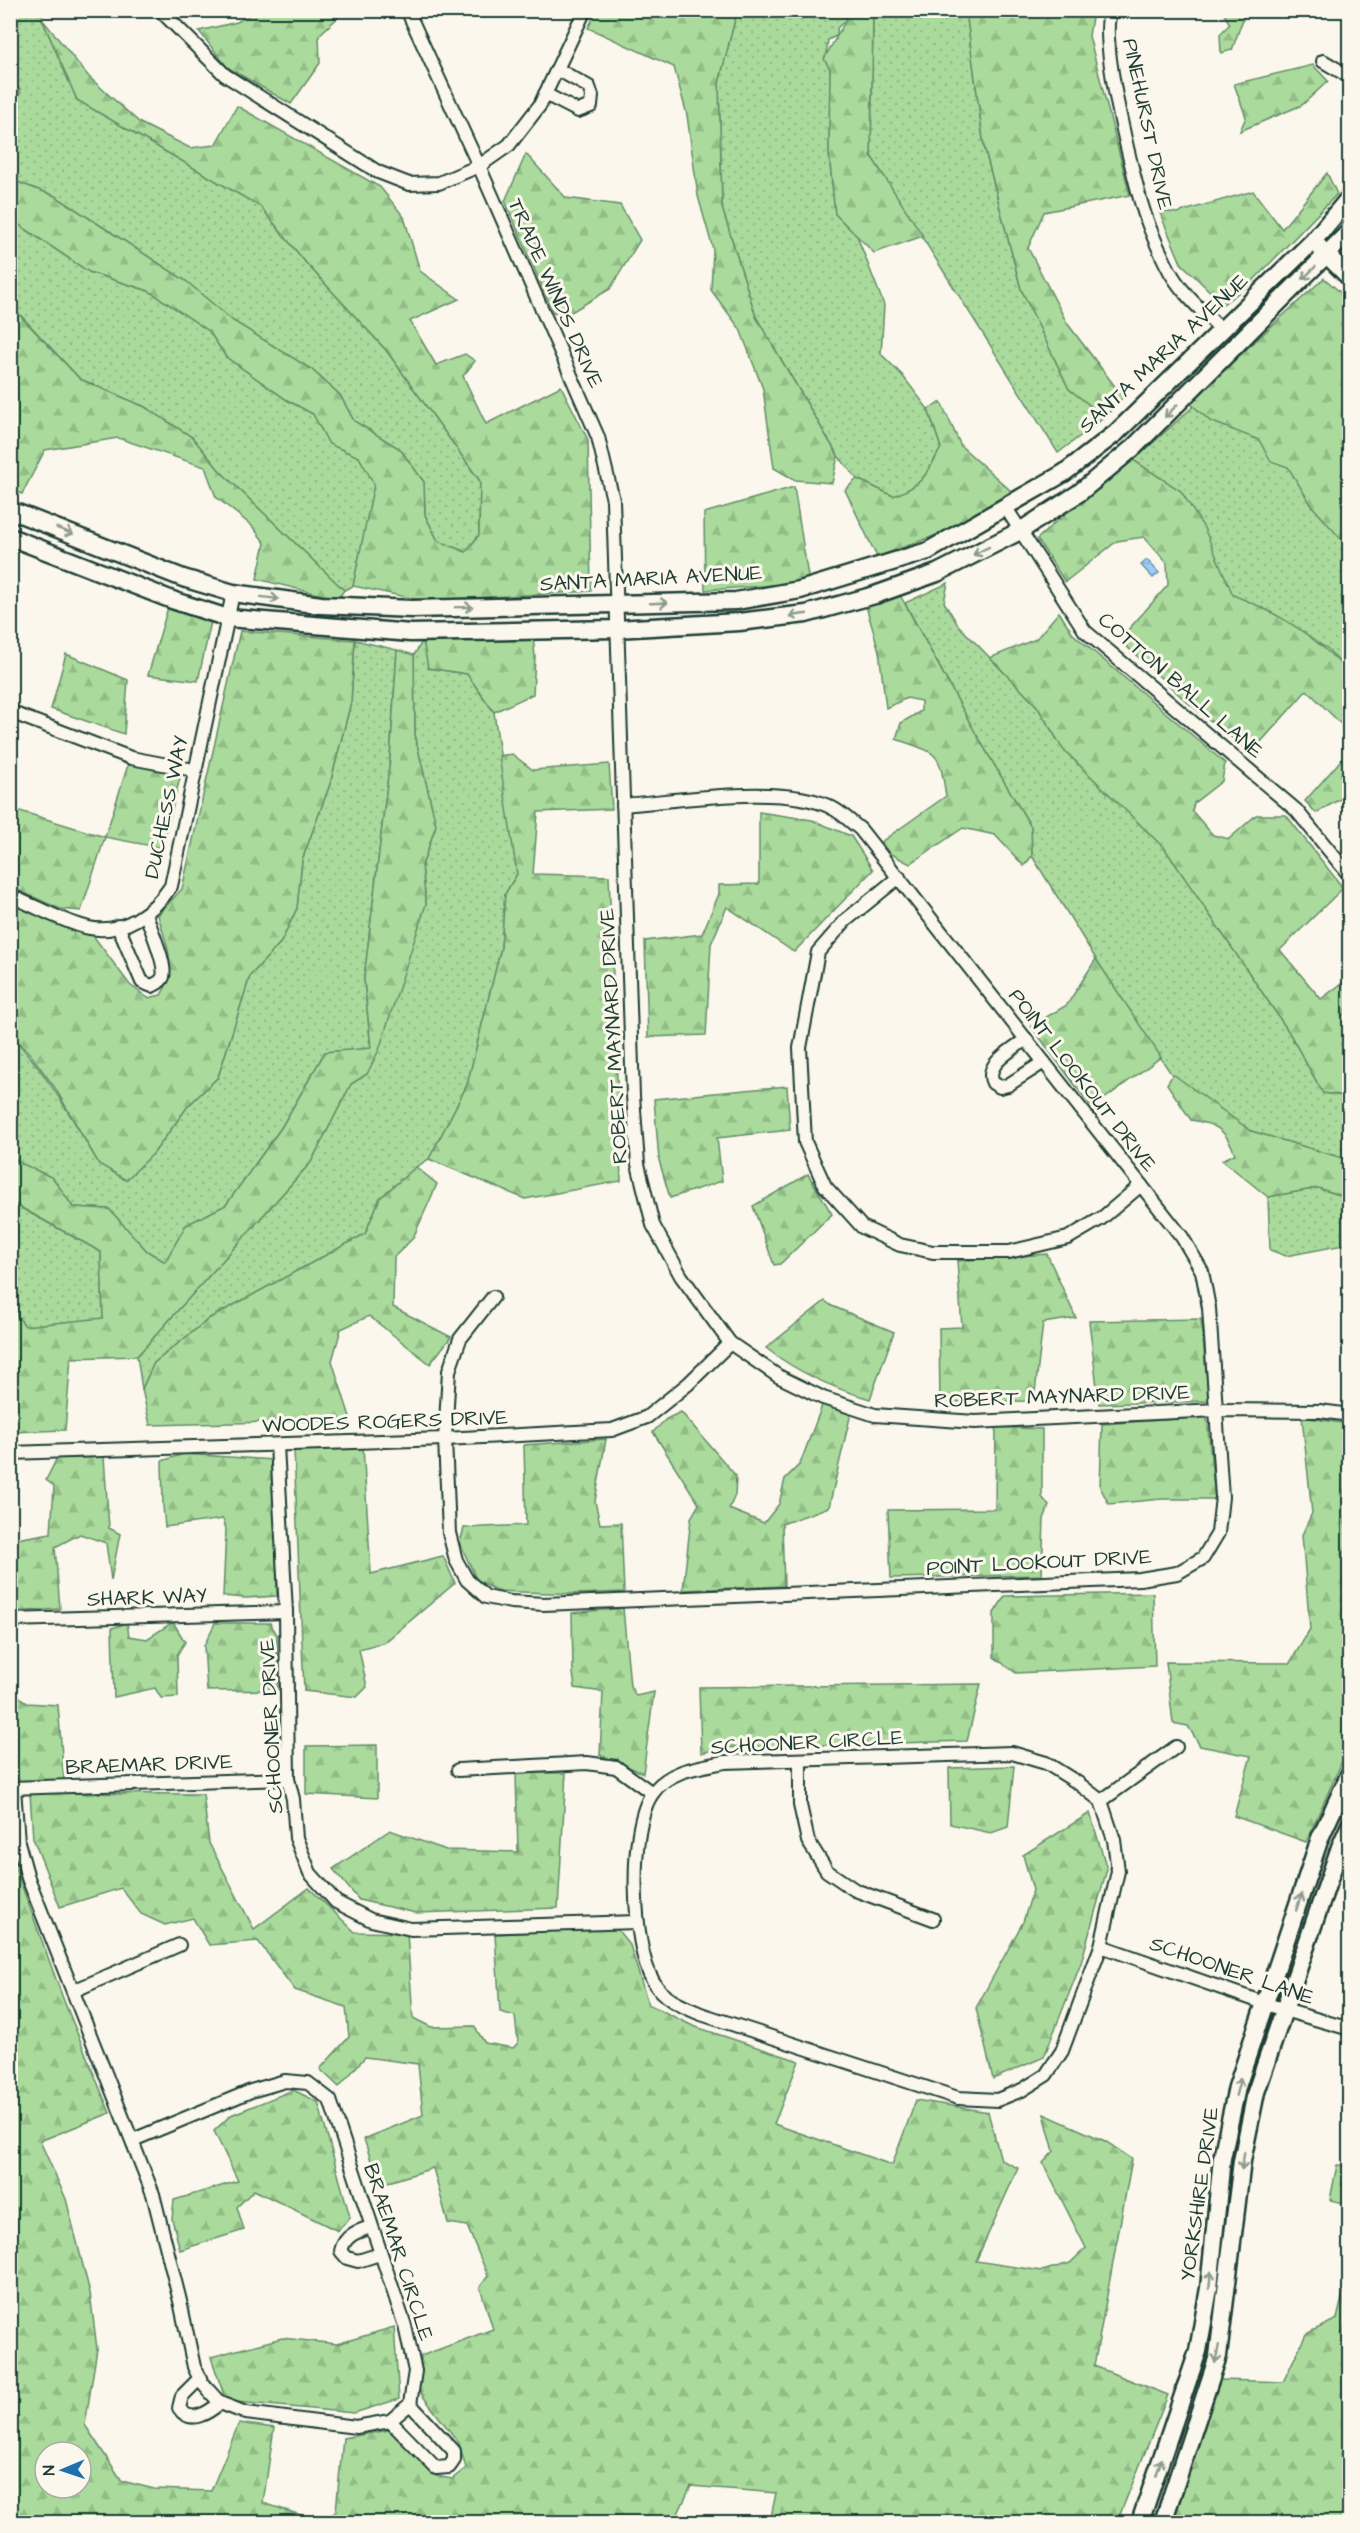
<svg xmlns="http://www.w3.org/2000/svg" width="1360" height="2533" viewBox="0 0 1360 2533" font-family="'Architects Daughter',sans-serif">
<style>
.grass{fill:url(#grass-dots);stroke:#648c68;stroke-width:1.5}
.forest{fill:url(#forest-firs);stroke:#648c68;stroke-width:1.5;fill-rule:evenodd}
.water{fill:url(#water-waves);stroke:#6c93ab;stroke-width:1.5}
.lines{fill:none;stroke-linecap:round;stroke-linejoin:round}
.street-casing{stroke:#1f3d34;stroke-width:16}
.secondary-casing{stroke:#1f3d34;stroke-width:21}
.street{stroke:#fbf7ec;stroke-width:12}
.secondary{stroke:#fbf7ec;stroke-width:16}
.oneway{stroke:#8d9a90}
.labels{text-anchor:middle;stroke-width:6;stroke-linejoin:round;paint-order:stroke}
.street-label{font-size:21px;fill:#1f3d34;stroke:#fbf7ec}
</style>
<defs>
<pattern id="grass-dots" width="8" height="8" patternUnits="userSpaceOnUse" patternTransform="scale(1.5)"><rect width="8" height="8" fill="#aadb9c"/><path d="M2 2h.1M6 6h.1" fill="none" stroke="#92bd87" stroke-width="1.8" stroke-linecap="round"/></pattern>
<pattern id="forest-firs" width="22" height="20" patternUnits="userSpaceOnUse" patternTransform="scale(1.5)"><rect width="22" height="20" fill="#aadb9c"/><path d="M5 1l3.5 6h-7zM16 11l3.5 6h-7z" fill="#92bd87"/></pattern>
<pattern id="water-waves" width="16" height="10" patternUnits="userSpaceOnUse" patternTransform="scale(1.5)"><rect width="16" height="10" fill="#9fcdfa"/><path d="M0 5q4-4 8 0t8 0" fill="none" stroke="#88b1d7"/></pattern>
</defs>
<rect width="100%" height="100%" fill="#fbf7ec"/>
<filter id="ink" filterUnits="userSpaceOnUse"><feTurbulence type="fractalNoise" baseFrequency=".0167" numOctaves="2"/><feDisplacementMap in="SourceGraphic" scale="12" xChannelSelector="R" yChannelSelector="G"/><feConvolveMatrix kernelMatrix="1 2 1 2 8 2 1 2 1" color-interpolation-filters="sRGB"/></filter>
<g filter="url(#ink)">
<!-- grass -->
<g class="grass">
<path d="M11 11H43L42 19 77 100 261 207 306 263 386 350 480 481 479 535 466 552 438 541 425 515 424 482 400 449 354 421 340 395 311 369 233 321 186 281 55 196 17 182C4 152 14 120 20 89L11 82Z"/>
<path d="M737 11H845L846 20 837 28 838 35 828 40C826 51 827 58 830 69L829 153 835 214 857 236 884 305 881 354 902 375 928 409 941 448C926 475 924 485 893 496L857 479 838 456 756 317 722 208 719 83Z"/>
<path d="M873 11H966L984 146 1021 289 1069 389 1105 417 1058 453 871 156Z"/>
<path d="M10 219 89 272 149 291 209 331 226 357 287 400 313 414 329 444 359 457 375 483 353 586 344 590 220 471 192 437 145 407 80 379 11 305Z"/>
<path d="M1206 395 1349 490V673L1327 648 1221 590 1124 469Z"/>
<path d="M948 583 944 602 958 625 1037 706 1063 749 1165 848 1287 1029 1323 1093 1349 1097V1160L1251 1131 1172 1075 1119 996 1032 856 1031 827 976 734 905 603Z"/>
<path d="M355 640 397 650 390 759 364 979 371 1049 325 1052 281 1128 226 1205 186 1225 165 1262 147 1251 109 1209 73 1207 53 1178 18 1162 11 1153 10 1034C47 1073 72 1118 99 1164L153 1154 188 1106 218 1077 250 976 281 942 297 908 302 860 330 784 351 702Z"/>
<path d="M423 640 429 668 467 674 494 712 517 874 505 894 501 948 467 1085 429 1159 416 1167 380 1198 365 1234 210 1318 154 1363 142 1389 137 1356 311 1162 351 1084 367 1074 426 904 422 866 436 825 415 736 414 655Z"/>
<path d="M1318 1188 1349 1198V1244L1286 1256 1270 1250 1268 1197Z"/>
<path d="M10 1202 101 1252 103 1319 25 1326 11 1308Z"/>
</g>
<!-- forest -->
<g class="forest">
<path d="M258 10 345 11 319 35 320 63 291 104 227 67 199 31 237 22Z"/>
<path d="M597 11H737L719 83 722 208 756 317 838 456 832 483 795 480 774 468 763 389 740 329 711 290 713 249 698 196 687 115 674 67 588 28Z"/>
<path d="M845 11H873L871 156 923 236 874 253 835 214 829 153 830 69 824 59 846 20Z"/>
<path d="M966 11H1093L1089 36 1130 195 1044 212 1028 248 1067 323 1123 397 1105 417 1069 389 1021 289 984 146Z"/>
<path d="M1222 11H1241L1244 16 1232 50 1221 53 1220 34 1230 24Z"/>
<path d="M42 19 89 77 140 123 190 148 215 145 237 106 380 187 404 217 420 271 459 299 410 321 436 365 465 354 475 361 463 376 486 424 561 386 588 440 591 591 425 601 353 586 374 484 359 457 329 444 313 414 287 400 226 357 209 331 149 291 89 272 11 219 10 167 17 182 55 196 186 281 233 321 311 369 340 395 354 421 400 449 424 482 425 515 438 541 466 552 479 535 480 481 386 350 306 263 261 207 77 100Z"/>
<path d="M1313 65 1328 81 1302 105 1240 131 1246 117 1234 84Z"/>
<path d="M11 82 20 89 11 136Z"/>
<path d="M526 154 566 198 620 205 640 240 610 289 568 314 553 312 505 201Z"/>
<path d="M1327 173 1337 194 1249 285 1223 304 1181 263 1159 211 1177 213 1253 191 1282 229Z"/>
<path d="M1324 278 1349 300V539L1340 538 1312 506 1288 467 1271 461 1259 440 1210 421 1189 402Z"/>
<path d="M10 305 80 379 145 407 192 437 220 471 344 590 338 599 257 579 265 543 252 526 216 497 205 467 118 438 45 450 22 494 11 490Z"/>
<path d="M941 402 961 446 1011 491 961 526 877 557 845 490 857 479 893 496C924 485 926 475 941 448L928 409Z"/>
<path d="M1127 456 1181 491 1204 528 1233 595C1279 613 1316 636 1349 673V732L1307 690 1251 753 1187 702 1123 643 1128 630 1168 585 1167 563 1144 537 1117 541 1065 582 1037 539Z"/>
<path d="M794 487 809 583 705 590 704 513Z"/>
<path d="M900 595 976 734 1031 827 1032 856 1024 866 995 835 963 828 910 864 889 853 881 842 946 796C939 750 939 754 896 739L901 723 921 711V701L907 698 886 708 879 651 866 606Z"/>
<path d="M169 604 212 617 198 681 148 675Z"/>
<path d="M1059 612 1073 634 1225 763 1222 781 1194 803 1192 811 1213 835 1229 839 1256 815H1286L1343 888 1280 950 1321 999 1349 978V1096L1323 1093 1287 1029 1165 849 1063 749 1037 706 990 658 1036 639Z"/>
<path d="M240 631 355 640 351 702 330 784 302 860 297 908 281 942 250 976 218 1077 188 1106 153 1154 126 1180 99 1164 55 1088 31 1055 11 1034 10 902 92 934 130 985 148 998 161 995C179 967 166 945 158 915L182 889Z"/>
<path d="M533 636 535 657 533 694 494 712 467 674 428 668 423 640Z"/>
<path d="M397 650 414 655 415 736 436 825 422 866 426 904 379 1050 367 1074 351 1084 311 1162 137 1356 71 1358 65 1430 11 1432V1308L25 1326 103 1318 101 1252 11 1202V1153L18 1162 53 1178 73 1207 109 1209 147 1251 165 1262 186 1225 226 1205 281 1128 325 1052 371 1048 364 979 390 759Z"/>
<path d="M66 654 128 680 124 734 51 709Z"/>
<path d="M1349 751V794L1316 813 1305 801Z"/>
<path d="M512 754 533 770 609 764 612 809 538 812 533 874 609 876 621 1181 525 1199 429 1159 467 1085 501 948 505 894 517 874 499 756Z"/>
<path d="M129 762 181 774 162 848 105 837 81 911 60 909 11 887 10 808 105 837Z"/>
<path d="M759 812 812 820 851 836 873 870 794 952 727 907 711 944 706 1035 648 1037 645 941 702 934 719 894V885L759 884Z"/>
<path d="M1096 959 1161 1057 1092 1108 1031 1026 1067 1005Z"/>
<path d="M1173 1074 1251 1131 1349 1160V1198L1318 1188 1268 1197 1222 1160 1235 1154C1226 1129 1216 1124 1191 1120L1167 1084Z"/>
<path d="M787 1086 790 1130 717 1138 722 1181 670 1198 659 1160 654 1099Z"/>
<path d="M416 1167 437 1184 413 1238 394 1257 393 1307 451 1337 430 1364 369 1316 341 1329 332 1361 351 1420 150 1425 142 1389 154 1363 210 1318 365 1234 380 1198Z"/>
<path d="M808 1174 832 1214 780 1264 774 1265 753 1206Z"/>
<path d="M1047 1254 1076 1318 1043 1323 1034 1401 940 1402 939 1328 962 1327 957 1261Z"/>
<path d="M825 1301 832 1306 894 1332 870 1399C832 1388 798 1373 766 1348Z"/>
<path d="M1201 1319 1209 1401 1099 1404 1089 1321Z"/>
<path d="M823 1403 851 1413 829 1507 782 1524 784 1586 683 1590 691 1518 699 1504 653 1432 666 1419 681 1412 736 1476 735 1495 729 1509 764 1523 779 1504 785 1479 800 1464Z"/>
<path d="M1207 1417 1215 1499H1162L1109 1504 1100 1487 1102 1424Z"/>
<path d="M1302 1417 1349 1424 1350 1591 1342 1600 1349 1603V1746L1306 1842 1234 1816 1251 1756 1200 1746 1188 1726 1173 1723 1166 1662 1290 1663 1310 1629 1302 1535 1312 1513Z"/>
<path d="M996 1427 1042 1429V1497L1049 1506 1044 1519 1042 1575 891 1578 888 1510 995 1509Z"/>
<path d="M606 1439 595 1501 600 1524 621 1523 624 1592 577 1594 497 1591 476 1579 460 1543 464 1528 526 1525 524 1445Z"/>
<path d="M363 1447 371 1574 443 1556 455 1583 385 1642 359 1649 367 1687 357 1697 304 1691 294 1450Z"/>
<path d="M183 1454 274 1460 277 1596 245 1598 223 1596 226 1529 223 1519 165 1527 163 1506 162 1461Z"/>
<path d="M104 1457 109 1528 120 1534 111 1580 106 1543 80 1534 55 1547 60 1609 11 1612V1540L51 1533 54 1486 46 1480 57 1458Z"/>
<path d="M1153 1593 1155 1666 1016 1673 994 1657V1613L1005 1596Z"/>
<path d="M623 1608 630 1686 636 1696 654 1692 643 1773 600 1755 603 1692 575 1688 573 1673 572 1613Z"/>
<path d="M173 1622 185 1642 177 1655 178 1697 161 1698 155 1688 114 1697 112 1628 127 1623 129 1636 147 1639Z"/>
<path d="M215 1623H270L277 1635 278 1690 207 1691 204 1646Z"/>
<path d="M981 1684 967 1741 721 1748 701 1753 699 1687Z"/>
<path d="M10 1689 27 1703 58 1705 64 1781 11 1782Z"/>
<path d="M377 1745V1798L306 1794V1746Z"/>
<path d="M1014 1766 1008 1827 991 1833 950 1824 949 1768Z"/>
<path d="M516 1773H566L558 1908 416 1913 359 1900 333 1869 390 1830 446 1850 518 1852Z"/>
<path d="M30 1793 203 1794 209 1843 254 1929 309 1888 355 1932 407 1933 413 2018 431 2027 474 2026 485 2043 513 2048 518 2043 515 2016 500 2012 495 1934 616 1928 630 1945 648 2004 693 2026 799 2061 774 2124 892 2165 916 2100 988 2112 1001 2160 1018 2168 976 2261 1042 2271 1070 2263 1086 2248 1043 2163 1054 2151 1044 2114 1105 2141 1132 2159 1094 2366 1168 2395 1117 2522H770L776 2493 691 2486 674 2522H326L336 2511 343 2438 389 2430 436 2476 452 2479 466 2468 459 2443 419 2391 421 2356 493 2329 480 2287 488 2276 467 2226 448 2223 433 2168 379 2185 364 2139 423 2115 418 2064 365 2057 339 2087 320 2069 349 2037 346 2007 295 1990 258 1941 209 1945 193 1918 165 1925 141 1914 121 1888 60 1907 33 1838Z"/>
<path d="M1090 1813 1107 1869 1081 1963 1044 2057 993 2079 976 2008 1023 1922 1033 1890 1023 1855Z"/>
<path d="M15 1867 64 2001 110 2113 40 2141 66 2199 90 2293 97 2349 85 2425 122 2481 154 2489 211 2491 239 2423 274 2428 263 2503 323 2522H11L10 1869ZM45 2452H81V2488H45Z"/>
<path d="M293 2090 318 2102 350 2217 338 2231 254 2190 237 2207 244 2230 180 2250 172 2219 174 2200 238 2181 214 2131 231 2115Z"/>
<path d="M1337 2165 1349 2166V2204L1330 2200Z"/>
<path d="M1349 2279V2522H1172L1220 2380 1283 2382 1306 2334 1337 2319 1346 2281Z"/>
<path d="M394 2327 399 2399 354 2413 226 2401 211 2357 282 2338 337 2344Z"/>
</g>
<!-- water -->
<path class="water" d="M1147 560 1159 573 1153 578 1141 565Z"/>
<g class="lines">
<defs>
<g id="street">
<path d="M160 10 225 75 378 172 409 184 439 183 479 166 509 145 540 105 585 10"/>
<path d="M407 10 479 166 598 437 613 500 633 1096 638 1164 653 1225 681 1276 730 1343 778 1376 823 1398 875 1415 975 1422 1217 1410 1320 1411 1350 1415"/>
<path d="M1111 10C1098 38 1131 165 1140 199 1146 221 1156 244 1166 264 1178 290 1201 310 1222 330"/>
<path d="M1323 61 1350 77"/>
<path d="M545 94 578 111 591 106 592 96 589 87 557 69"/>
<path d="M1006 508 1085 631 1296 810 1350 876"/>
<path d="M10 712 131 758 194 770"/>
<path d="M899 877 846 920 818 952 800 1048 805 1142 825 1186 862 1227 900 1245 933 1252H1009L1068 1238 1102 1218 1141 1185"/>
<path d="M10 896C36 906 62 922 89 928 123 935 154 912 171 886L233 593"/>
<path d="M118 926 142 982 152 986C156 984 161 982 163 977 167 964 150 928 146 914"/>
<path d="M1026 1039C1014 1049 983 1064 993 1083L1000 1087 1008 1085 1044 1062"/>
<path d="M493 1297 460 1339 449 1371 445 1439 449 1533 456 1560 467 1580 486 1597 511 1602 544 1604 1140 1579 1177 1573 1203 1558 1218 1533 1222 1497 1209 1308 1202 1271 1182 1237 860 829C852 823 843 814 834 809 788 782 677 801 623 805"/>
<path d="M277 1445 286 1612 288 1779 293 1799 296 1838 310 1873 336 1902 371 1920 411 1929 637 1922"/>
<path d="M10 1453 445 1439 612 1430 647 1417 688 1384 730 1343"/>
<path d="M10 1620 286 1612"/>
<path d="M1012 1753 1046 1763 1078 1783 1101 1801 1114 1840 1118 1871 1101 1946 1062 2051 1046 2075 1022 2090 997 2100 958 2098 701 2014C682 2006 664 2000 653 1981 632 1946 628 1828 652 1794 668 1770 699 1767 725 1762Z"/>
<path d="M800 1761V1805L808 1841 827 1871 855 1890 933 1919"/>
<path d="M458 1770 587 1763 616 1767 652 1793"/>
<path d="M10 1788 288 1779"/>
<path d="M14 1788 18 1842 28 1878 153 2194 180 2301 194 2367 202 2383 220 2403 246 2413 356 2427 390 2421 410 2404 415 2371 405 2326 330 2100 308 2083 285 2081 251 2091 133 2140"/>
<path d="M1101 1801 1176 1747"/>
<path d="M1101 1946 1284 2010 1350 2029"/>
<path d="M73 1991 179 1945"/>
<path d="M371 2227C357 2231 344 2236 341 2251L347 2258 358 2261 380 2254"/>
<path d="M200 2378 182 2396 179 2408C190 2425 208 2413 220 2403"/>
<path d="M390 2421 436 2468 449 2467 454 2460V2451L410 2404"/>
</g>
<g id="secondary">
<path d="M1319 247 1350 278"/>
<path d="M10 510 183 578 233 593 321 605 412 609 736 601 800 590 928 551 1064 473 1116 433 1313 241 1350 197"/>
<path d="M10 537 175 601 228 618 411 633 616 629 739 622 806 614 875 595 937 573 1020 531 1079 493 1134 447 1350 231"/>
<path d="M1140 2522 1198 2351 1209 2288 1222 2158 1237 2087 1320 1838 1350 1773"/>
<path d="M1163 2522 1218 2356 1242 2161 1256 2092 1340 1847 1350 1825"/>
</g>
</defs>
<!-- street casing -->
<use href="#street" class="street-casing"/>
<!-- secondary casing -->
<use href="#secondary" class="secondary-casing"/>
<!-- street -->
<use href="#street" class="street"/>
<!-- secondary -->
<use href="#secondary" class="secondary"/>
</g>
<!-- one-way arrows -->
<defs><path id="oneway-shaft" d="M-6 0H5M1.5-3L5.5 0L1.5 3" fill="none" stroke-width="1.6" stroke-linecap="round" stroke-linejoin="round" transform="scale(1.5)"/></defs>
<g class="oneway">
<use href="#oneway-shaft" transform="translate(1309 273) rotate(135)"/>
<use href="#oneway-shaft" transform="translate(1171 411) rotate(135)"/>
<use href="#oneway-shaft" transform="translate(65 531) rotate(21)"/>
<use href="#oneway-shaft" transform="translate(981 551) rotate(153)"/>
<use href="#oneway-shaft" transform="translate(270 598) rotate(7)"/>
<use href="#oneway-shaft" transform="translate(659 603) rotate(-2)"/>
<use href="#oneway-shaft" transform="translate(464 607) rotate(-1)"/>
<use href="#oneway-shaft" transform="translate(798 615) rotate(172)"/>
<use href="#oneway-shaft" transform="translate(1299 1902) rotate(-71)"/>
<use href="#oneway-shaft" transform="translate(1238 2087) rotate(-75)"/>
<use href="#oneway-shaft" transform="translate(1243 2161) rotate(99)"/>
<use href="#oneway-shaft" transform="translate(1210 2280) rotate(-85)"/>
<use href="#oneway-shaft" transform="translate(1217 2354) rotate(102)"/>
<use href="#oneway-shaft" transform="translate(1159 2467) rotate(-71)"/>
</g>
</g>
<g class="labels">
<!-- street labels -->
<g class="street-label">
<text transform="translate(1148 124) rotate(78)" y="7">PINEHURST DRIVE</text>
<text transform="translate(556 293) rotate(66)" y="7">TRADE WINDS DRIVE</text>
<text transform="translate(1163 353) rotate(-43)" y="7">SANTA MARIA AVENUE</text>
<text transform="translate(651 578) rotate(-3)" y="7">SANTA MARIA AVENUE</text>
<text transform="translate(1181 685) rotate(41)" y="7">COTTON BALL LANE</text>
<text transform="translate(166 807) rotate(-78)" y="7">DUCHESS WAY</text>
<text transform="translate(613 1036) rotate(-93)" y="7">ROBERT MAYNARD DRIVE</text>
<text transform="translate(1083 1080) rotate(52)" y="7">POINT LOOKOUT DRIVE</text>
<text transform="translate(1062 1396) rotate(-2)" y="7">ROBERT MAYNARD DRIVE</text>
<text transform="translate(385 1421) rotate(-2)" y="7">WOODES ROGERS DRIVE</text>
<text transform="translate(1039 1562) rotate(-3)" y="7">POINT LOOKOUT DRIVE</text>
<text transform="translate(147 1597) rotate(-2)" y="7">SHARK WAY</text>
<text transform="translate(271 1726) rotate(-93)" y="7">SCHOONER DRIVE</text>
<text transform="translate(807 1742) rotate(-3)" y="7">SCHOONER CIRCLE</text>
<text transform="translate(149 1764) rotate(-2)" y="7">BRAEMAR DRIVE</text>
<text transform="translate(1232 1970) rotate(19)" y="7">SCHOONER LANE</text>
<text transform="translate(1199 2194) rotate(-82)" y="7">YORKSHIRE DRIVE</text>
<text transform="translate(399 2252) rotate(72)" y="7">BRAEMAR CIRCLE</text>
</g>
</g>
<!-- margin -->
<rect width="1360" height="2533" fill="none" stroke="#fbf7ec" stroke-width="36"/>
<rect x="18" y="18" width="1324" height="2497" fill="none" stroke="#1f3d34" stroke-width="2" filter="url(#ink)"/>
<!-- north arrow -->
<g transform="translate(63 2470) rotate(268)"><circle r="28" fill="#fbf7ec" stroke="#a3ada2" stroke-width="1.5"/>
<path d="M0-4.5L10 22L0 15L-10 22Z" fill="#1f6fb2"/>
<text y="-9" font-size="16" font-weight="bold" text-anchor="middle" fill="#1f3d34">N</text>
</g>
</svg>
